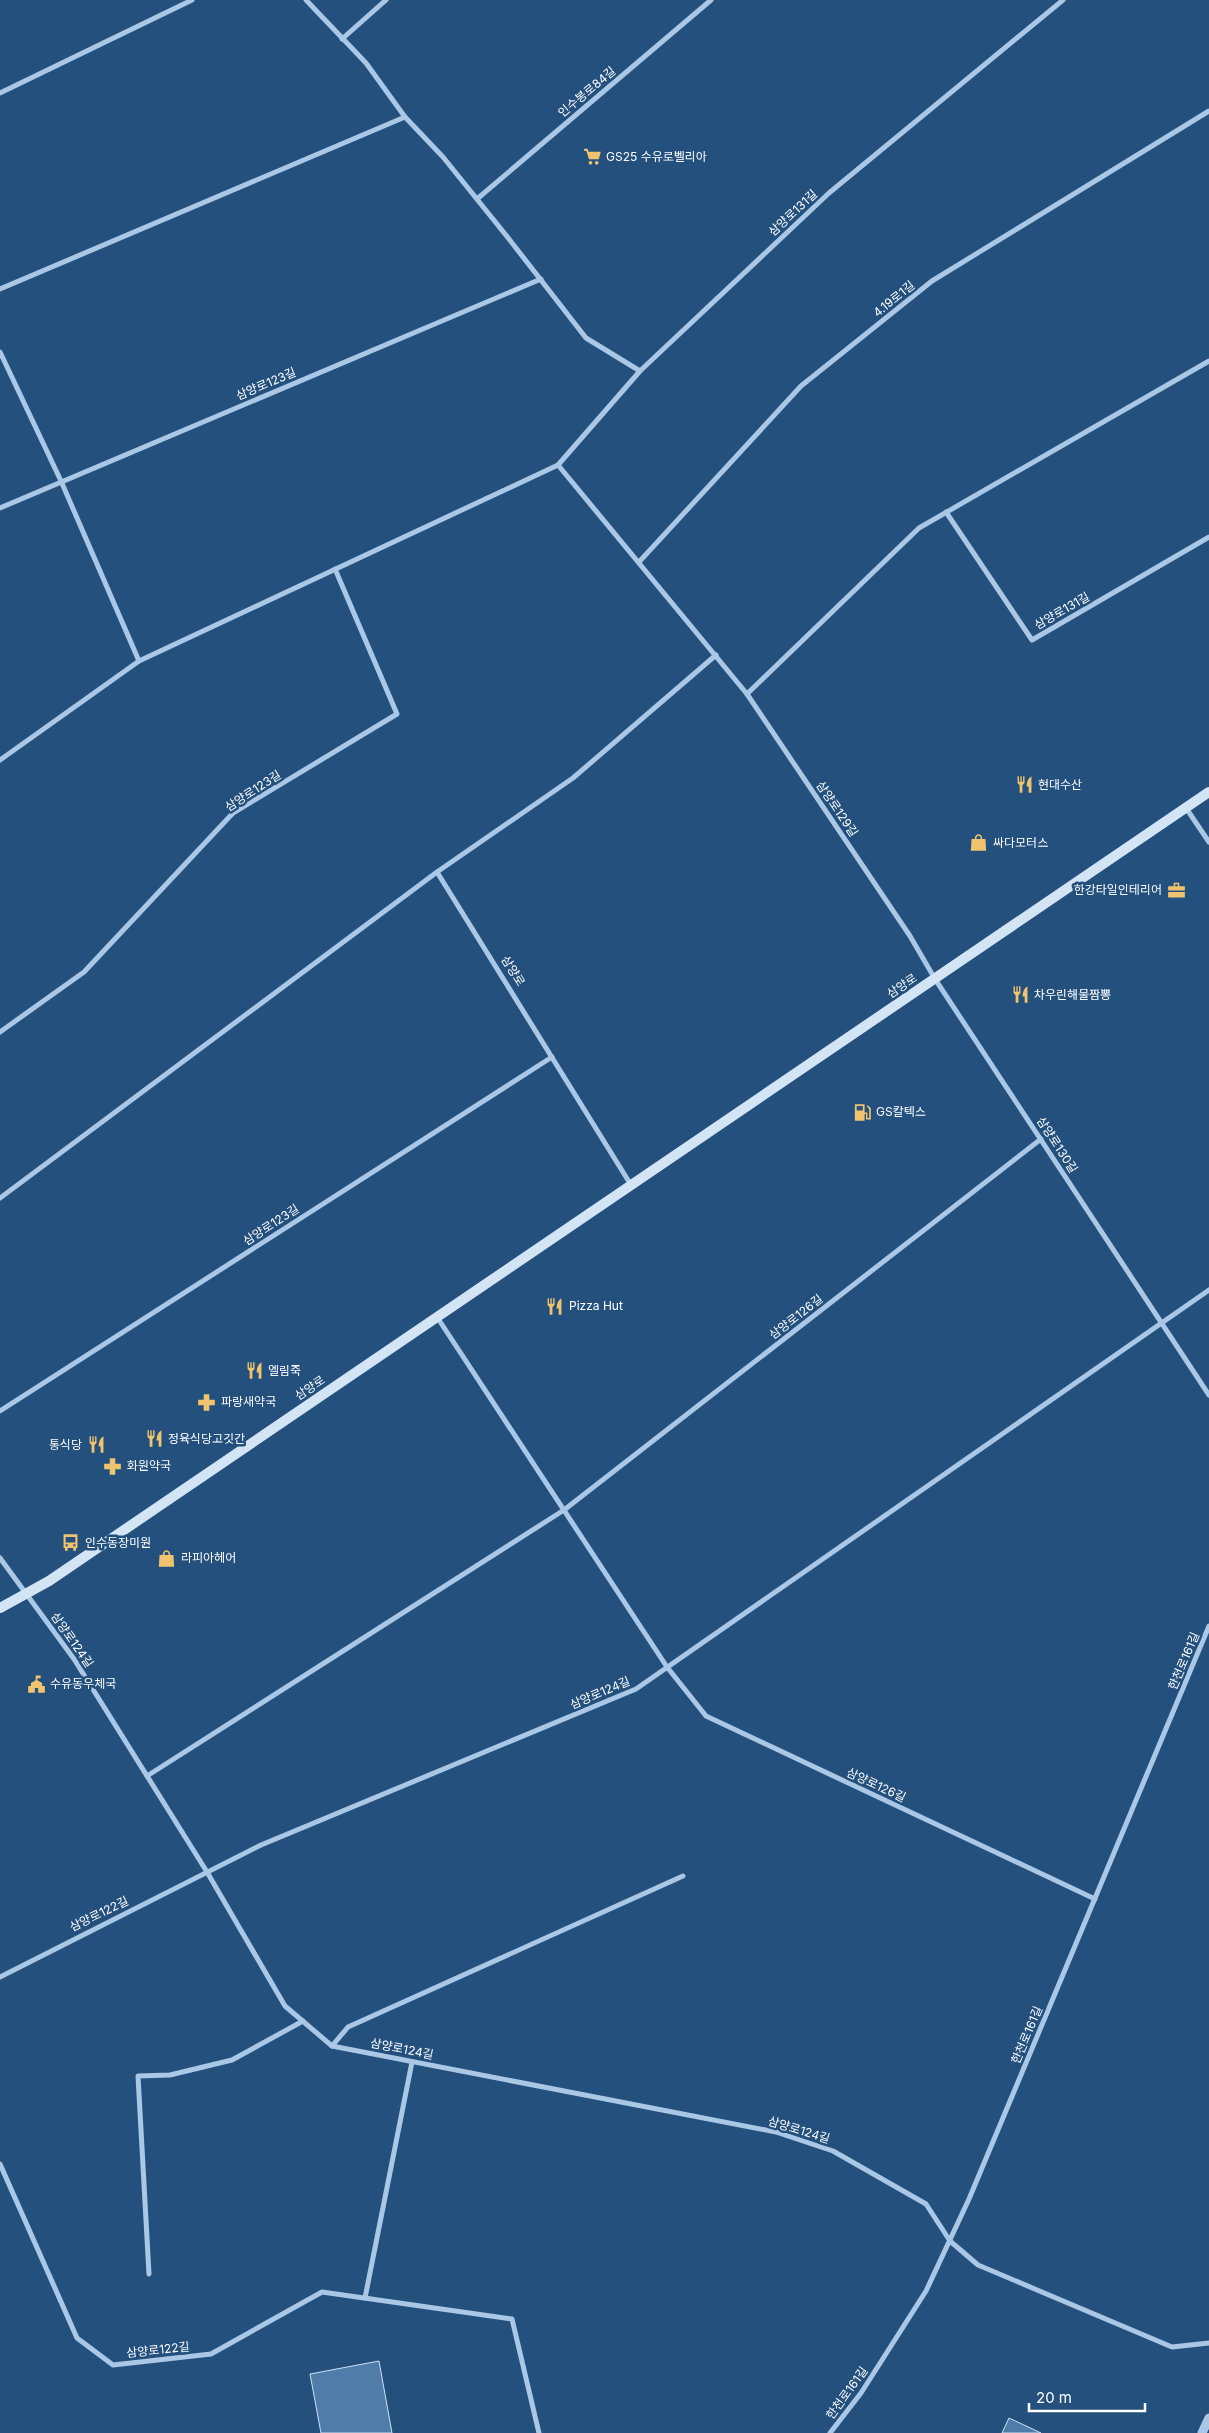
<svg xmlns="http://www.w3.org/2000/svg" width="1209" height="2433" viewBox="0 0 1209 2433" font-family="Inter,'Noto Sans KR',sans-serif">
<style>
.building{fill:#507ca9;stroke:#cde1f5}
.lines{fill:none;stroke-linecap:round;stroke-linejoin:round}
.minor{stroke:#aac8e6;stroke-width:5}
.tertiary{stroke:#aac8e6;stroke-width:9}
.secondary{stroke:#d3e4f5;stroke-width:10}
.labels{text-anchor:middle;stroke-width:5;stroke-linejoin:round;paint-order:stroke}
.street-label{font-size:12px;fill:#fff;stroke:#24507e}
.poi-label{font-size:12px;fill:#fff;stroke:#24507e;text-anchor:start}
</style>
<rect width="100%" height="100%" fill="#24507e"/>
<!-- building -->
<g class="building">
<path d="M379 2361 392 2433H321L310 2374Z"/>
<path d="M1009 2418 1041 2433H1002Z"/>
</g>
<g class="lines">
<!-- minor -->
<g class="minor">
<path d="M306 0 366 63 405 117 443 157 509 239 586 338 640 371"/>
<path d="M342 39 386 0"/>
<path d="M0 93 192 0"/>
<path d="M477 199 711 0"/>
<path d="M0 289 405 117"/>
<path d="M0 352 61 481 139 661"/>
<path d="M558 465 747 694 910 936 935 979 1209 1395"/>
<path d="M0 508 541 279"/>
<path d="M946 512 1032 640 1209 537"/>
<path d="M639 562 801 386 932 281 1209 111"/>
<path d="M747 694 919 528 1209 361"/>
<path d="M0 760 139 661 558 465 640 371 829 193 1063 0"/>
<path d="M1186 808 1209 842"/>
<path d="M437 872 631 1185"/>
<path d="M0 1032 84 972 233 813 397 714 335 569"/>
<path d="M0 1198 437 872 573 778 716 655"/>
<path d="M437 1317 667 1667 706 1716 1095 1899"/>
<path d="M0 1411 552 1057"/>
<path d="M0 1558 74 1659 207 1872 285 2006 332 2046 776 2132 833 2151 926 2204 950 2241 978 2265 1172 2347 1209 2343"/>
<path d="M147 1776 564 1510 1041 1139"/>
<path d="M0 1977 261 1845 636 1689 1209 1290"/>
<path d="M332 2046 348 2027 683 1876"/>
<path d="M0 2164 77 2338 113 2365 211 2354 322 2292 512 2319 539 2433"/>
<path d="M149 2274 138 2076 170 2075 232 2060 303 2021"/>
<path d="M365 2298 412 2062"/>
<path d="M830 2433 861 2393 926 2291 969 2199 1209 1626"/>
</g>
<!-- tertiary -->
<path class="tertiary" d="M1202 2433 1209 2418"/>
<!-- secondary -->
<path class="secondary" d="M0 1608 49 1581 1209 792"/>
</g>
<!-- icons -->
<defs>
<symbol id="supermarket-bare" viewBox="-9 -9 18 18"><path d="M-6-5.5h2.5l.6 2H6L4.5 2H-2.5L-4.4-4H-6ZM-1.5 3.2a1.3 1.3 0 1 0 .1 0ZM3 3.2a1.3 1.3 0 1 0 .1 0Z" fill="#f0c46e" stroke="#24507e" stroke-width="2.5" paint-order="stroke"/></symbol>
<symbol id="restaurant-bare" viewBox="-9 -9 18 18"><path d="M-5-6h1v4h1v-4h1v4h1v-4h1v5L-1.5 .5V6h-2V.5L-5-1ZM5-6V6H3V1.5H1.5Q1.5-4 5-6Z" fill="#f0c46e" stroke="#24507e" stroke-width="2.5" paint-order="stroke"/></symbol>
<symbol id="shop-bare" viewBox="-9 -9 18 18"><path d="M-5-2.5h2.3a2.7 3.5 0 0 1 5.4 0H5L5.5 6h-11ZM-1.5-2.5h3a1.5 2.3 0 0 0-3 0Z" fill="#f0c46e" stroke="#24507e" stroke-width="2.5" paint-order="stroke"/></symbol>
<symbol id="office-bare" viewBox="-9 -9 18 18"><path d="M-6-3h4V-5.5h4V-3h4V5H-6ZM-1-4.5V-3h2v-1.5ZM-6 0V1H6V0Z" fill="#f0c46e" stroke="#24507e" stroke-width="2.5" paint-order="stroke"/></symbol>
<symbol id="fuel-bare" viewBox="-9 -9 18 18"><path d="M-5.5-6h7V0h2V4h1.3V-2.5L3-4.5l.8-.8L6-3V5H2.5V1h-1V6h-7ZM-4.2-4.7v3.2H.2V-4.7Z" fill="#f0c46e" stroke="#24507e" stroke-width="2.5" paint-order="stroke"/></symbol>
<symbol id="pharmacy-bare" viewBox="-9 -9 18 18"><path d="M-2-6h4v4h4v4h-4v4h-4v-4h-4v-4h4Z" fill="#f0c46e" stroke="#24507e" stroke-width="2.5" paint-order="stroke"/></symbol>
<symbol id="bus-bare" viewBox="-9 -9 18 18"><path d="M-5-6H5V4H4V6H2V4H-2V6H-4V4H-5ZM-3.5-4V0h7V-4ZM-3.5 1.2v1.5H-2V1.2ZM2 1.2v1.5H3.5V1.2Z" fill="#f0c46e" stroke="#24507e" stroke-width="2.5" paint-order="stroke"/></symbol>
<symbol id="civic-bare" viewBox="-9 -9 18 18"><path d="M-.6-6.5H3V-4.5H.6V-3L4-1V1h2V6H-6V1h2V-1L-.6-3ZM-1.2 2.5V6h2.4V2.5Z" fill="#f0c46e" stroke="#24507e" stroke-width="2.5" paint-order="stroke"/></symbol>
</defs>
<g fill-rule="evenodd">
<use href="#supermarket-bare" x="580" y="144" width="25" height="25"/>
<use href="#restaurant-bare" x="1012" y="772" width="25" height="25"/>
<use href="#shop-bare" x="966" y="830" width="25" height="25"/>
<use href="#office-bare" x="1164" y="878" width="25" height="25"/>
<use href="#restaurant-bare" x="1008" y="982" width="25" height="25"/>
<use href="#fuel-bare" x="850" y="1100" width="25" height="25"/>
<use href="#restaurant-bare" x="542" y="1294" width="25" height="25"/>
<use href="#restaurant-bare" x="242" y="1358" width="25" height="25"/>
<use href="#pharmacy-bare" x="194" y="1390" width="25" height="25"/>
<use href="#restaurant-bare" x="142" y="1426" width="25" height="25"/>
<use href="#restaurant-bare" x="84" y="1432" width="25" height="25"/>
<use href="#pharmacy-bare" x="100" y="1454" width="25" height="25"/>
<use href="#bus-bare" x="58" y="1530" width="25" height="25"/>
<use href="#shop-bare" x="154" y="1546" width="25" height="25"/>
<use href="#civic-bare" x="24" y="1672" width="25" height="25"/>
</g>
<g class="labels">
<!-- street labels -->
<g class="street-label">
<text transform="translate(587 92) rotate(-40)" y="4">인수봉로84길</text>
<text transform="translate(793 213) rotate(-43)" y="4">삼양로131길</text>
<text transform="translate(894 299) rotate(-39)" y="4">4.19로1길</text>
<text transform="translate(266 384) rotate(-23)" y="4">삼양로123길</text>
<text transform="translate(1062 611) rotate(-30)" y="4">삼양로131길</text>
<text transform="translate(253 791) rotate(-33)" y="4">삼양로123길</text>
<text transform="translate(837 809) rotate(56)" y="4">삼양로129길</text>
<text transform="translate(513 971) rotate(58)" y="4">삼양로</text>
<text transform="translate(902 986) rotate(-34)" y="4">삼양로</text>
<text transform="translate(1057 1145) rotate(57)" y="4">삼양로130길</text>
<text transform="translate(271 1225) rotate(-33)" y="4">삼양로123길</text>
<text transform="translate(796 1317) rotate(-38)" y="4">삼양로126길</text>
<text transform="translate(310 1388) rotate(-34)" y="4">삼양로</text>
<text transform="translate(72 1640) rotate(55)" y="4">삼양로124길</text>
<text transform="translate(1184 1661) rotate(-67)" y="4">한천로161길</text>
<text transform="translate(600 1693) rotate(-23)" y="4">삼양로124길</text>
<text transform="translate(876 1785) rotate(25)" y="4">삼양로126길</text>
<text transform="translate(99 1914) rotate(-26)" y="4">삼양로122길</text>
<text transform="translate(1027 2035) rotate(-67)" y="4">한천로161길</text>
<text transform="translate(402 2049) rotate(11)" y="4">삼양로124길</text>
<text transform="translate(799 2130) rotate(17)" y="4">삼양로124길</text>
<text transform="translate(158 2350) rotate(-6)" y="4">삼양로122길</text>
<text transform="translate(847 2393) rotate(-54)" y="4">한천로161길</text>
</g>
<!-- poi labels -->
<g class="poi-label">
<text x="606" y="161">GS25 수유로벨리아</text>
<text x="1038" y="789">현대수산</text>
<text x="993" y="847">싸다모터스</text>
<text x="1162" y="894" text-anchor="end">한강타일인테리어</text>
<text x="1034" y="999">차우린해물짬뽕</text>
<text x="876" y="1116">GS칼텍스</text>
<text x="569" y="1310">Pizza Hut</text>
<text x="268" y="1375">엘림죽</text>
<text x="221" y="1406">파랑새약국</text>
<text x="168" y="1443">정육식당고깃간</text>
<text x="82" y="1449" text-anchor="end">통식당</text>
<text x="127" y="1470">화원약국</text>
<text x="85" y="1547">인수동장미원</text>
<text x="181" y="1562">라피아헤어</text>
<text x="50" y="1688">수유동우체국</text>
</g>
</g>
<!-- scale -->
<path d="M1029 2403v8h116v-8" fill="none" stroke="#ffffff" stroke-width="2.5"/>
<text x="1036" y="2403" font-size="15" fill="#ffffff" stroke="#24507e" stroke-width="4" paint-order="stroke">20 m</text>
</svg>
